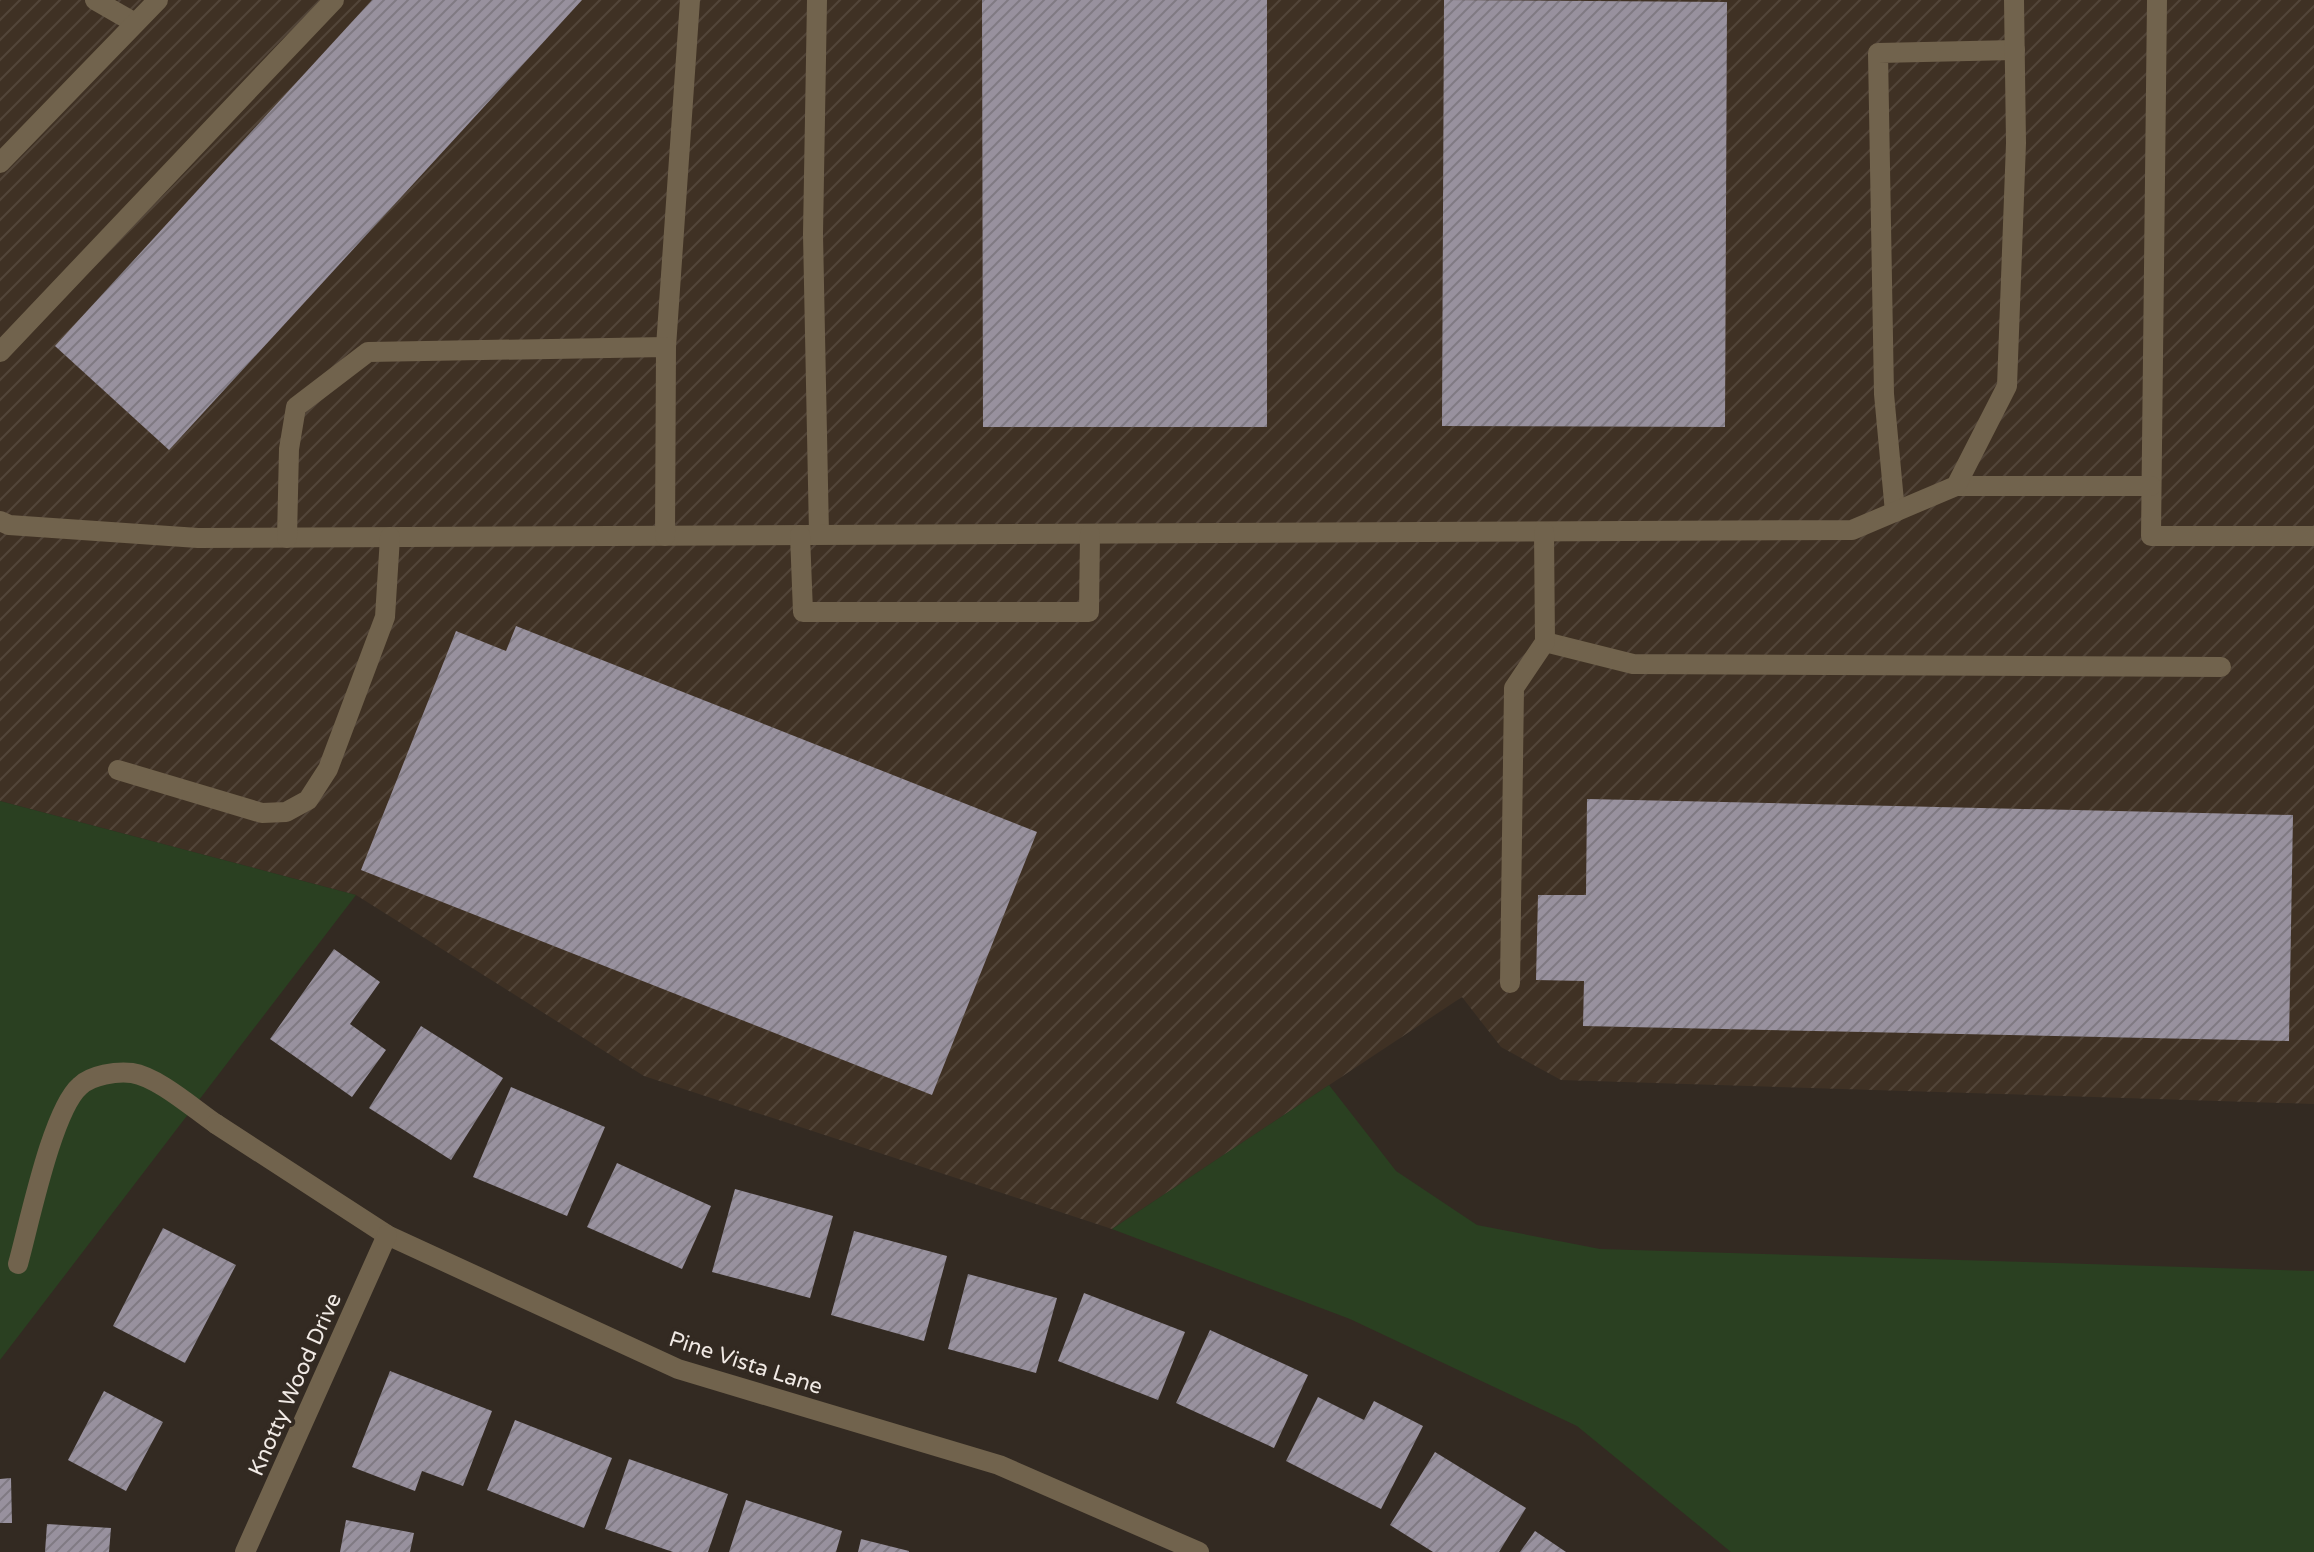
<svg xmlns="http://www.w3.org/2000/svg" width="2314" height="1552" viewBox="0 0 2314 1552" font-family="'Varela Round',sans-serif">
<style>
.industrial{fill:url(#industrial-furrows)}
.green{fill:#2a4021}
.building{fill:url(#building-hatch)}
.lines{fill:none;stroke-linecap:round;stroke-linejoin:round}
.service{stroke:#71634d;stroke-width:20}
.minor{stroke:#71634d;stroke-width:20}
.labels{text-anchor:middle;stroke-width:8;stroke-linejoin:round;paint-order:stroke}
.street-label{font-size:22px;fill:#f0e9e4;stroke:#332a22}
</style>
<defs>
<pattern id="industrial-furrows" width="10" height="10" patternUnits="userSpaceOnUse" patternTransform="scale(2)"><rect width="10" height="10" fill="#3f3124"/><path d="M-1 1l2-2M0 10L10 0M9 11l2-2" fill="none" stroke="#524539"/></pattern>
<pattern id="building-hatch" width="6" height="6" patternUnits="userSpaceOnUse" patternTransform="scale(2)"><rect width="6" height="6" fill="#98919e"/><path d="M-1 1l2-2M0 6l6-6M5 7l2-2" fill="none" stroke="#807a83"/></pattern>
</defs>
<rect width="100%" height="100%" fill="#332a22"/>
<!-- industrial -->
<path class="industrial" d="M0 0H2314V1104L1561 1080 1501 1047 1462 997 1112 1229 644 1076 356 895 0 801Z"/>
<!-- green -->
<g class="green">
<path d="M0 801 356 895 0 1360Z"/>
<path d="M1329 1085 1396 1171 1477 1225 1600 1249 2314 1271V1552H1731L1577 1426 1350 1319 1112 1229Z"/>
</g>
<!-- building -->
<g class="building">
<path d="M372 0H582L169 450 55 346Z"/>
<path d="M982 0H1267V427H983Z"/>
<path d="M1444 0 1727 2 1725 427 1442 426Z"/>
<path d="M516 626 1037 832 932 1095 361 870 456 631 506 651Z"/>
<path d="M1587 799 2293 815 2289 1041 1583 1026 1584 981 1536 980 1538 895H1586Z"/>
<path d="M334 949 380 982 350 1024 386 1050 352 1097 270 1039Z"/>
<path d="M421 1026 503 1078 451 1160 369 1108Z"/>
<path d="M511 1087 605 1127 567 1216 473 1177Z"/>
<path d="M617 1163 711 1206 682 1269 587 1227Z"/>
<path d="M735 1189 833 1216 810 1298 712 1272Z"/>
<path d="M163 1228 236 1265 185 1363 113 1326Z"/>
<path d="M854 1231 947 1256 924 1341 831 1315Z"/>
<path d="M968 1274 1057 1298 1036 1373 948 1349Z"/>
<path d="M1084 1293 1185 1332 1158 1400 1058 1361Z"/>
<path d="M1210 1330 1308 1375 1274 1448 1176 1403Z"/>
<path d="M390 1371 492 1411 463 1486 422 1471 415 1491 352 1467Z"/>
<path d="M104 1391 163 1422 126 1491 68 1460Z"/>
<path d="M1318 1397 1364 1420 1374 1401 1423 1426 1381 1509 1286 1461Z"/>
<path d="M515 1420 612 1458 584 1528 487 1490Z"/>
<path d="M1435 1452 1526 1508 1499 1552H1433L1390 1525Z"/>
<path d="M629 1459 728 1494 708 1552H673L605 1529Z"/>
<path d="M11 1478 12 1523H0V1479Z"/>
<path d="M746 1500 842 1531 836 1552H729Z"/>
<path d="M346 1520 414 1533 410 1552H340Z"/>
<path d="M47 1524 111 1528 109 1552H45Z"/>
<path d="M1535 1531 1566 1552H1520Z"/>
<path d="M861 1539 909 1551V1552H858Z"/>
</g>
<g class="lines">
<!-- service -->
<g class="service">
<path d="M95 0 135 23"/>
<path d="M817 0 813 234 819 534"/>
<path d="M2157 0 2151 536H2314"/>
<path d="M0 163 158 0"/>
<path d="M666 347 690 0"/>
<path d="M0 352 334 0"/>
<path d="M1956 486H2151"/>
<path d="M1895 512 1884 394 1878 53 2015 50"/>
<path d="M0 521 9 525 198 538 1852 530 1956 486 2007 386 2016 143 2014 0"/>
<path d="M800 535 803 612H1089L1090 534"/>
<path d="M287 538 289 449 296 407 368 352 666 347 665 536"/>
<path d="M1545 642 1633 664 2221 667"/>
<path d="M118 770 262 813 286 812 308 800 328 769 385 617 390 537"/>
<path d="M1510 983 1514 688 1545 642 1544 532"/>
<path d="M18 1264C29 1225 52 1110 80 1086 91 1075 117 1071 132 1073 158 1077 194 1109 216 1124"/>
</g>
<!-- minor -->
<g class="minor">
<path d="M216 1124 387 1235 678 1369 999 1465 1199 1552"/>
<path d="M245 1552 387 1235"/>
</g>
</g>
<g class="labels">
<!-- street labels -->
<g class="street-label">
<text transform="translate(746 1362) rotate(18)" y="8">Pine Vista Lane</text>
<text transform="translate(294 1384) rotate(-66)" y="8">Knotty Wood Drive</text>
</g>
</g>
</svg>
